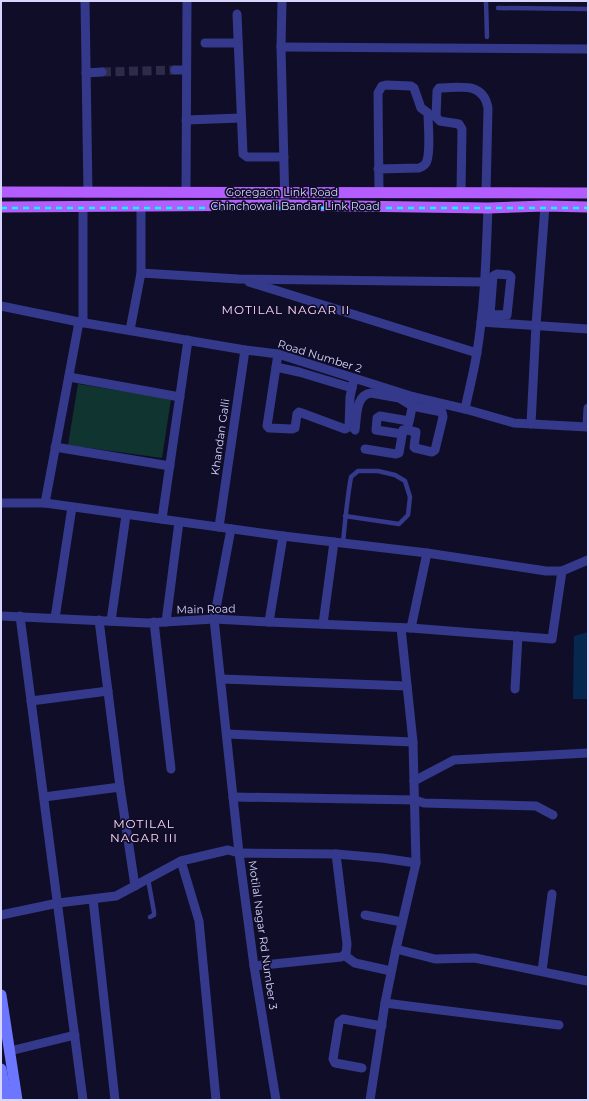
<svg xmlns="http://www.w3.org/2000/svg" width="589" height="1101" viewBox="0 0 589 1101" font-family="Montserrat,sans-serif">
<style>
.green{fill:#10342f}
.water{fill:#07284e}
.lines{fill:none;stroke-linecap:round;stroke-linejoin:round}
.minor-tunnel{stroke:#2e2b49;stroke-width:9;stroke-dasharray:9 4.5;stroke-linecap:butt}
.service{stroke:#34398c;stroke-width:4.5}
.minor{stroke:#34398c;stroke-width:9}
.secondary{stroke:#6d76ff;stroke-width:11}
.primary{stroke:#b45dff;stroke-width:11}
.rail{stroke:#02fcff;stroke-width:2.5;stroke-dasharray:6 5;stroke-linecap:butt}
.labels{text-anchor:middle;stroke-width:3.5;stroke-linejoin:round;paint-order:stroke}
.street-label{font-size:11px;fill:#d7d6ff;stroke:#100d29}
.neighbourhood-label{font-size:12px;letter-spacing:1px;fill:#ffd8f4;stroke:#100d29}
</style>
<rect width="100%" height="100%" fill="#100d29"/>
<!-- green -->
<path class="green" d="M78 384 171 399 162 458 68 445Z"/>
<!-- water -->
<path class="water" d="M588 632V699H573L574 636Z"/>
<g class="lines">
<!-- minor-tunnel -->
<path class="minor-tunnel" d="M102 72 175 70"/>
<!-- service -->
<g class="service">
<path d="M486 1 487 37"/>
<path d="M498 8 588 9"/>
<path d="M343 543C345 521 347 499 351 477L358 471H378L395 475 405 481 410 497 408 515 399 524 345 516"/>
<path d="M148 879 154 912V915L150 917"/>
</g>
<!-- minor -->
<g class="minor">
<path d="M85 1 88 193"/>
<path d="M282 1 281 47 285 205"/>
<path d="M237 14 243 154 247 157H284"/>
<path d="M205 43H238"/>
<path d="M281 47 588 49"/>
<path d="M175 70H186"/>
<path d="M86 73 102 72"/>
<path d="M186 120 241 118"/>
<path d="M378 169 419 168C422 167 424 166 426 163 431 154 428 124 428 113L421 108 414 88 411 86 386 85 382 86 378 93 379 192"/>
<path d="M186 191 187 1"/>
<path d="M461 193 462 129 459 124 440 121 436 117 437 91 439 88C460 88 483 81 488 108L486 193"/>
<path d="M141 206V273"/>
<path d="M249 282 477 353"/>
<path d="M1 306 79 322 245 350 278 354 414 397 465 409 514 423 587 427 588 408"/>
<path d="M482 314 507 315 511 277 509 275 497 274 493 276 490 315"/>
<path d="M481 322 588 329"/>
<path d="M83 323V206"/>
<path d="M130 330 141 273 238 279 486 282"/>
<path d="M278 354 267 426 269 428 292 429 295 428 297 414 299 412 345 429 349 427 350 397 354 379"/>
<path d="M276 367 299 372 352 388"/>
<path d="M69 377 180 397"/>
<path d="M465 409C469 390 474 371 477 352 485 304 486 256 488 208"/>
<path d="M531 424 536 325 545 206"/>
<path d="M355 430C357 418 355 395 371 393L399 398 412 406 442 412 443 417 435 450 432 452 415 448 414 447 416 432 407 430C410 419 412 408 414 397"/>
<path d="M402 434 376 430 377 418 380 416 409 421"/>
<path d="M55 447 170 466"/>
<path d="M365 449 396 454 399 453 403 430H404"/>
<path d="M1 503H45L283 536 427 553 546 571H562L588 560"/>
<path d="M45 503 79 322"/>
<path d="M162 519 188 340"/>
<path d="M219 527 245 350"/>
<path d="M1 616 148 623 214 619 269 622 411 628 552 639 562 571"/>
<path d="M20 616 83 1100"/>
<path d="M55 618 72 507"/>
<path d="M99 620 120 787"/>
<path d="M111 621 126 515"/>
<path d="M154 622 171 769"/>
<path d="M166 622 179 522"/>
<path d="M269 622 283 536"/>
<path d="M323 624 334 542"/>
<path d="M411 628 427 553"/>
<path d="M221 679 407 686"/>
<path d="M515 689 518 636"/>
<path d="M31 701 108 691"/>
<path d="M227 734 413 742"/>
<path d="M414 781 454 760 588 753"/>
<path d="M44 797 120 787 135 886"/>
<path d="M233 797 415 800 424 803 536 806 553 815"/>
<path d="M181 861 199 921 216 1100"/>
<path d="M93 899 115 1100"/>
<path d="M1 915 58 903 116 896 181 861 228 850 239 853 214 619 231 529"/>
<path d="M365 915 402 922"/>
<path d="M396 949 435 959 475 958 587 981"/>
<path d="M344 955 355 963 391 971"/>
<path d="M254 966 341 957 346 954 347 944 336 854"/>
<path d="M542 971 552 894"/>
<path d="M385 1003 559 1025"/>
<path d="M10 1051 75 1035"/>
<path d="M362 1068 335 1063 333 1059 339 1022 343 1019 382 1026"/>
<path d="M276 1100 254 966 239 853 336 854 382 858 416 863"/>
<path d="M370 1100 385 1003 396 949 416 863 413 742 401 628"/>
</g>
<!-- secondary -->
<g class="secondary">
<path d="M1 995 17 1100"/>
<path d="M1 1069 7 1100"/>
</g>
<!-- primary -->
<g class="primary">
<path d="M1 192 588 193"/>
<path d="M1 207 278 205 488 208 545 206 588 207"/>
</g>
<!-- rail -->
<path class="rail" d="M1 208H588"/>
</g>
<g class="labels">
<!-- street labels -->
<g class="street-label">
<text x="282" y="196">Goregaon Link Road</text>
<text x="295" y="210">Chinchowali Bandar Link Road</text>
<text transform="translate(320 356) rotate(17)" y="4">Road Number 2</text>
<text transform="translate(220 437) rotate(-82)" y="4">Khandan Galli</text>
<text transform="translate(206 609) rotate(-1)" y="4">Main Road</text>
<text transform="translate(263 935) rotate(82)" y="4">Motilal Nagar Rd Number 3</text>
</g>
<!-- neighbourhood labels -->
<g class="neighbourhood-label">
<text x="286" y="314">MOTILAL NAGAR II</text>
<text x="144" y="828">MOTILAL<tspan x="144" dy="14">NAGAR III</tspan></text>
</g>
</g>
<!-- border -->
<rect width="589" height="1101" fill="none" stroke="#d7d6ff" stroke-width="4"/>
</svg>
